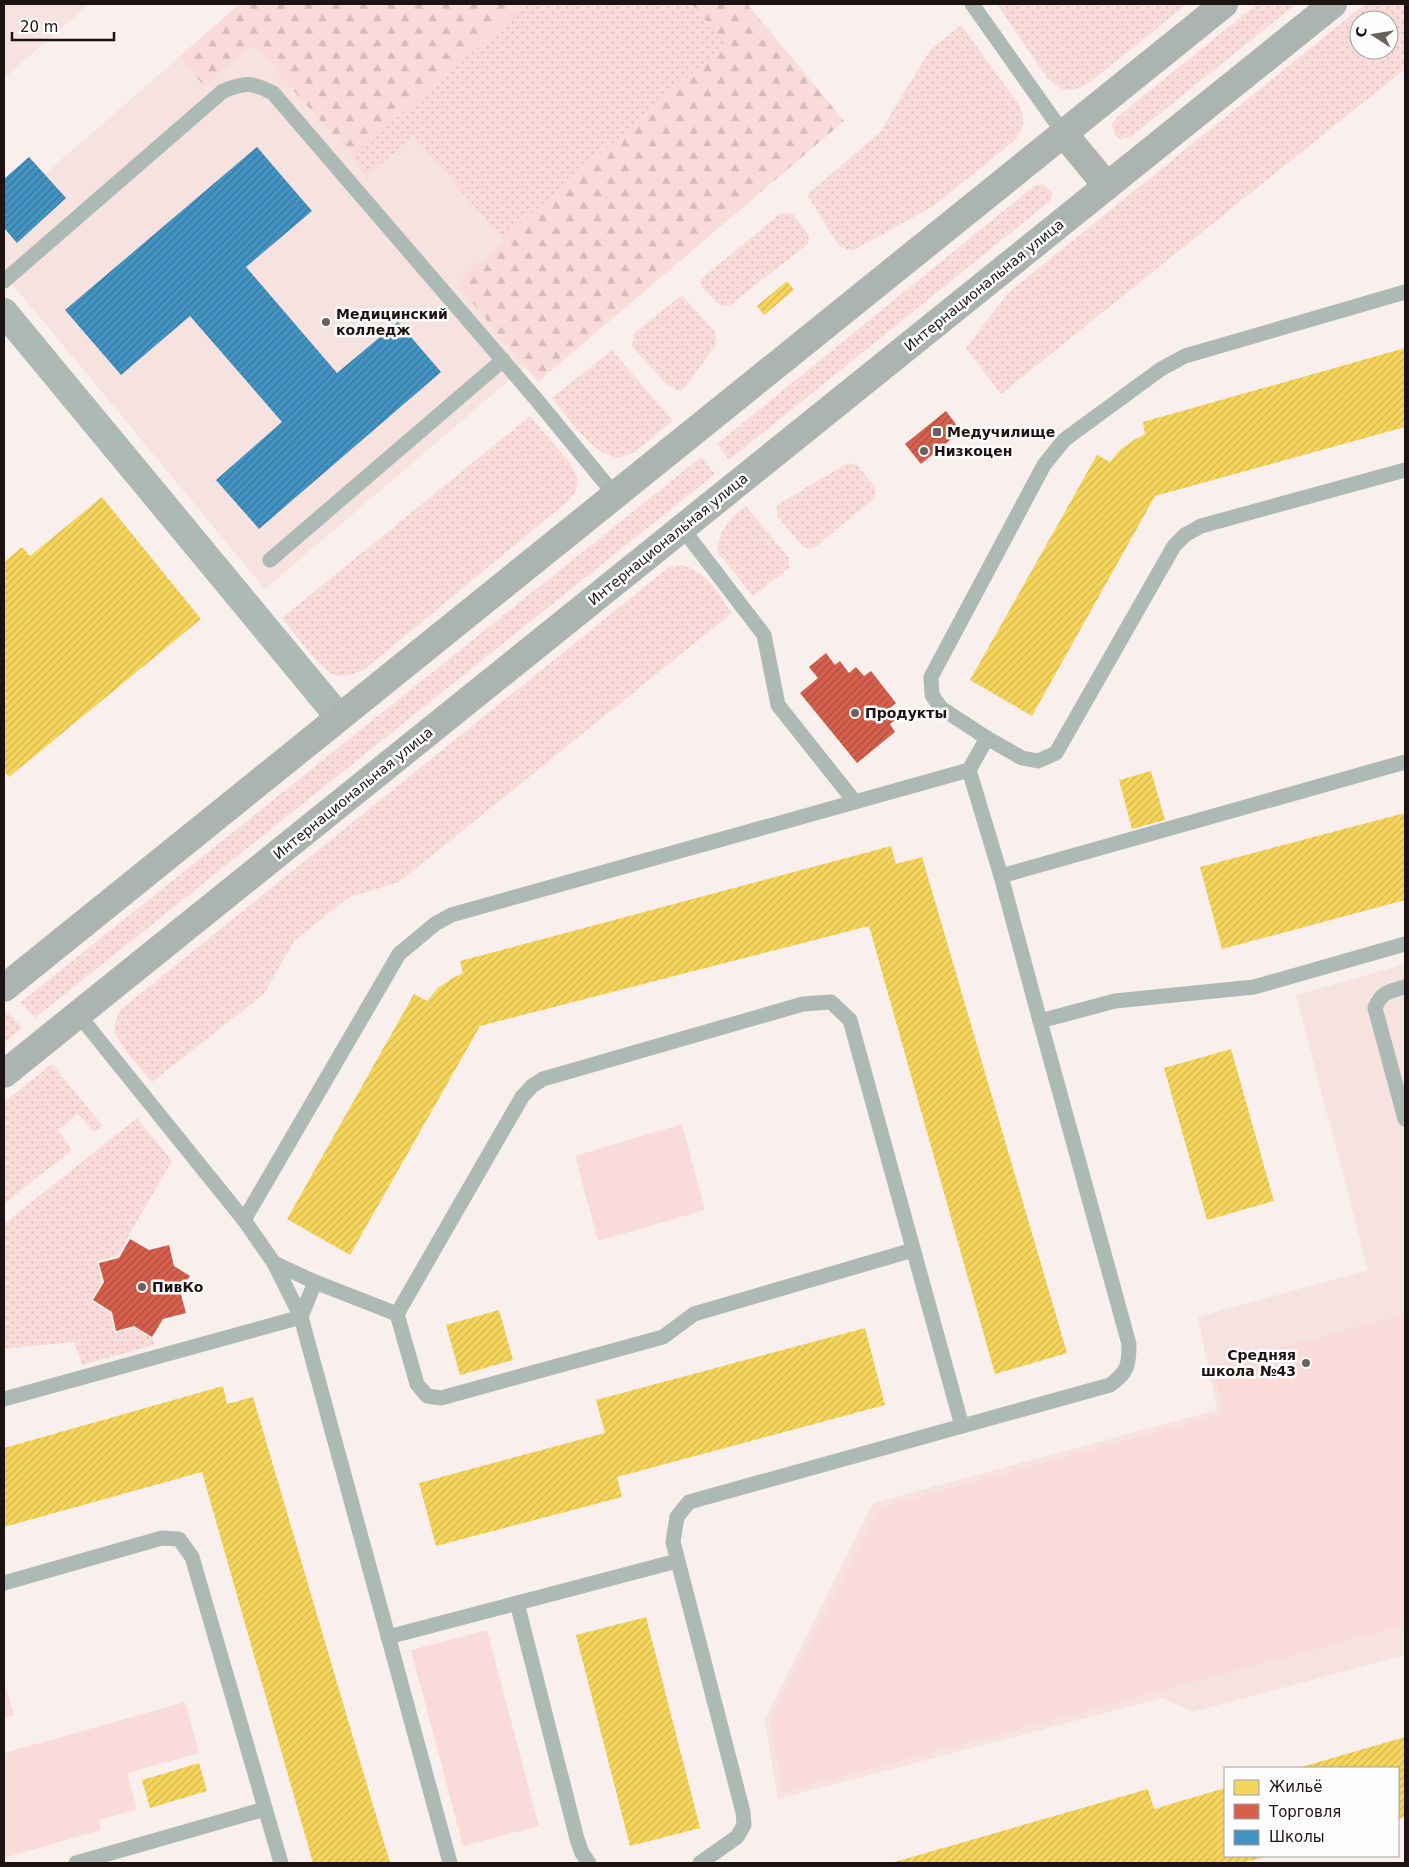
<svg xmlns="http://www.w3.org/2000/svg" width="1409" height="1867" viewBox="0 0 1409 1867" font-family="'DejaVu Sans',sans-serif">
<style>
.built{fill:#f6e2df}
.grass{fill:url(#grass-dots);fill-rule:evenodd}
.forest{fill:url(#forest-firs)}
.green{fill:#f9dcd9}
.homes{fill:url(#homes-hatch)}
.shops{fill:url(#shops-hatch)}
.schools{fill:url(#schools-hatch)}
.lines{fill:none;stroke-linecap:round;stroke-linejoin:round}
.service{stroke:#acb9b4;stroke-width:15}
.minor{stroke:#acb9b4;stroke-width:28}
.primary{stroke:#abb4b0;stroke-width:28}
.poi-dot{fill:#6a605f;stroke:#fdfdfd;stroke-width:2}
.labels{text-anchor:middle;stroke-width:5;stroke-linejoin:round;paint-order:stroke}
.street-label{font-size:14px;fill:#1d1312;stroke:#fdfdfd}
.poi-label{font-size:14px;font-weight:bold;fill:#1d1312;stroke:#fdfdfd;text-anchor:start}
</style>
<defs>
<pattern id="grass-dots" width="8" height="8" patternUnits="userSpaceOnUse" patternTransform="scale(1.25)"><rect width="8" height="8" fill="#f9dcd9"/><path d="M2 2h.1M6 6h.1" fill="none" stroke="#d5bcb9" stroke-width="1.8" stroke-linecap="round"/></pattern>
<pattern id="forest-firs" width="22" height="20" patternUnits="userSpaceOnUse" patternTransform="scale(1.25)"><rect width="22" height="20" fill="#f9dcd9"/><path d="M5 1l3.5 6h-7zM16 11l3.5 6h-7z" fill="#d5bcb9"/></pattern>
<pattern id="homes-hatch" width="6" height="6" patternUnits="userSpaceOnUse" patternTransform="scale(1.25)"><rect width="6" height="6" fill="#f6d55c"/><path d="M-1 1l2-2M0 6l6-6M5 7l2-2" fill="none" stroke="#d2b64f"/></pattern>
<pattern id="shops-hatch" width="6" height="6" patternUnits="userSpaceOnUse" patternTransform="scale(1.25)"><rect width="6" height="6" fill="#d6604d"/><path d="M-1 1l2-2M0 6l6-6M5 7l2-2" fill="none" stroke="#ad4e3f"/></pattern>
<pattern id="schools-hatch" width="6" height="6" patternUnits="userSpaceOnUse" patternTransform="scale(1.25)"><rect width="6" height="6" fill="#4393c3"/><path d="M-1 1l2-2M0 6l6-6M5 7l2-2" fill="none" stroke="#37779d"/></pattern>
</defs>
<rect width="100%" height="100%" fill="#f9f0ee"/>
<!-- built -->
<g class="built">
<path d="M4 4H89L4 78Z"/>
<path d="M240 4H747L844 121 538 381 526 366 265 589 4 274V179L29 157 45 174Z"/>
<path d="M1405 964V1655L1193 1712 1162 1698 778 1799 765 1720 873 1503 1217 1410 1198 1317 1368 1270 1296 995Z"/>
</g>
<!-- grass -->
<g class="grass">
<path d="M528 4H692L726 44 503 239 413 136 366 177 352 156Z"/>
<path d="M997 4H1187L1089 83 1076 89 1063 90 1048 79Z"/>
<path d="M1257 4H1296L1132 136 1120 140 1114 133 1112 125 1116 118Z"/>
<path d="M1365 4H1405V69L1001 394 966 348 1008 293ZM1359 20H1389V50H1359Z"/>
<path d="M961 25 1018 103C1026 119 1025 127 1014 141L932 207 852 251 839 246 807 195 880 132 930 50Z"/>
<path d="M1043 184 1052 193V198L1049 202 729 460 717 444 1034 186Z"/>
<path d="M781 213 793 214 809 236 808 244 729 306H721L702 288 701 279Z"/>
<path d="M682 295 715 332 717 343 685 388 679 391 667 385 632 347 634 333Z"/>
<path d="M612 350 673 421C662 429 635 455 623 457 597 462 567 416 552 398Z"/>
<path d="M530 416 570 463 578 479 576 491 568 501 364 670C356 673 348 677 338 676 323 674 293 631 282 618Z"/>
<path d="M701 457 715 474 35 1018 21 1002Z"/>
<path d="M848 463 857 465 875 487 876 497 813 549 803 547 777 516V505Z"/>
<path d="M746 506 789 558V568L753 596 718 553C716 532 730 519 746 506Z"/>
<path d="M683 565C709 574 716 591 732 613L399 882 348 898 294 941 264 994 152 1082C143 1071 116 1043 115 1029 115 1022 118 1016 120 1010L669 567Z"/>
<path d="M8 1012 22 1028 4 1043V1015Z"/>
<path d="M52 1064 103 1126 94 1132 78 1114 58 1130 72 1150 4 1204V1102Z"/>
<path d="M137 1118 172 1161 117 1256 97 1261 102 1281 91 1301 110 1313 115 1333 134 1328 153 1339 154 1345 82 1365 74 1342 4 1349V1224Z"/>
</g>
<!-- forest -->
<g class="forest">
<path d="M240 4H528L352 156 253 45 204 86 179 57Z"/>
<path d="M692 4H747L844 121 538 382 456 283 504 240 503 239 726 45Z"/>
</g>
<!-- green -->
<g class="green">
<path d="M682 1124 705 1210 598 1241 575 1156Z"/>
<path d="M1405 1314V1625L783 1792 770 1721 879 1508 1223 1414 1213 1366Z"/>
<path d="M487 1630 539 1826 463 1846 411 1650Z"/>
<path d="M4 1679 14 1715 4 1718Z"/>
<path d="M185 1702 199 1753 127 1773 137 1809 99 1820 101 1830 4 1858V1753Z"/>
</g>
<!-- homes -->
<g class="homes">
<path d="M787 281 794 290 764 315 757 306Z"/>
<path d="M1405 348V427L1155 496 1032 716 970 680 1097 455 1110 462 1121 449 1134 440 1145 434 1143 422Z"/>
<path d="M102 497 201 619 9 777 4 771V562L22 547 30 556Z"/>
<path d="M1151 771 1165 820 1132 829 1119 780Z"/>
<path d="M1405 813V900L1222 949 1200 867Z"/>
<path d="M891 846 896 864 922 857 1067 1353 995 1374 869 926 480 1026 350 1255 287 1219 414 994 427 1001 438 988 451 979 463 973 460 961Z"/>
<path d="M1231 1049 1274 1201 1207 1220 1164 1068Z"/>
<path d="M499 1310 513 1360 460 1375 446 1325Z"/>
<path d="M865 1328 885 1405 617 1477 622 1497 436 1546 419 1483 605 1433 596 1400Z"/>
<path d="M223 1386 227 1404 253 1397 390 1863H313L202 1472 4 1527V1448Z"/>
<path d="M646 1617 700 1828 630 1846 576 1635Z"/>
<path d="M1405 1737V1817L1398 1819V1768H1298Z"/>
<path d="M199 1763 207 1791 150 1808 142 1780Z"/>
<path d="M1225 1788V1856H1268L1243 1863H891L1148 1789 1154 1809Z"/>
</g>
<!-- shops -->
<g class="shops">
<path d="M946 411 961 431 921 464 905 444Z"/>
<path d="M826 653 835 665 840 661 849 673 856 667 864 676 871 671 896 703 890 708 898 718 890 724 895 732 857 763 800 693 818 678 809 667Z"/>
<path d="M130 1239 149 1250 169 1245 174 1266 190 1276 180 1291 186 1313 163 1319 152 1337 134 1326 116 1331 112 1312 93 1300 104 1282 99 1263 119 1258Z"/>
</g>
<!-- schools -->
<g class="schools">
<path d="M257 147 312 211 246 267 337 373 398 322 441 372 259 529 216 480 282 422 190 316 121 375 65 310Z"/>
<path d="M29 157 66 198 17 243 4 228V179Z"/>
</g>
<g class="lines">
<!-- service -->
<g class="service">
<path d="M972 4 1064 134"/>
<path d="M4 281 223 91C246 82 251 82 273 93L536 399 615 495"/>
<path d="M1405 292 1185 356 1161 369 1064 440 1044 465 931 677 932 695 941 708 987 738 1022 758 1038 761 1056 753 1174 546 1185 535 1201 526 1405 470"/>
<path d="M682 528 764 635 778 705 855 802"/>
<path d="M270 560 503 360"/>
<path d="M969 770 1001 876 1040 1021"/>
<path d="M1001 876 1405 762"/>
<path d="M1405 987C1390 991 1381 992 1375 1008L1405 1119"/>
<path d="M78 1014 244 1220 274 1263 301 1317 450 1863"/>
<path d="M244 1220 399 954 435 924 451 915 969 770 987 738"/>
<path d="M274 1263 315 1282 397 1314 522 1097 532 1086 543 1079 803 1004 831 1002 850 1020 962 1426"/>
<path d="M397 1314 417 1384 427 1396 441 1398 663 1337 694 1314 913 1250"/>
<path d="M4 1399 301 1317 315 1282"/>
<path d="M4 1583 162 1538 179 1539 192 1557 281 1863"/>
<path d="M517 1603 577 1839 582 1853 589 1863"/>
<path d="M388 1637 677 1561"/>
<path d="M76 1863 265 1809"/>
<path d="M700 1863 737 1837 744 1825 743 1812 673 1542 677 1517 689 1502 1110 1385C1128 1372 1129 1365 1129 1344L1040 1021 1115 1001 1254 987 1405 944"/>
</g>
<!-- minor -->
<path class="minor" d="M4 312 339 717"/>
<!-- primary -->
<g class="primary">
<path d="M1064 134 1107 186"/>
<path d="M4 988 1224 4"/>
<path d="M4 1074 1333 4"/>
</g>
</g>
<!-- markers -->
<g class="poi-dot">
<circle cx="326" cy="322" r="5"/>
<rect x="932" y="427" width="10" height="10" rx="2.5"/>
<circle cx="924" cy="451" r="5"/>
<circle cx="855" cy="713" r="5"/>
<circle cx="142" cy="1287" r="5"/>
<circle cx="1306" cy="1363" r="5"/>
</g>
<g class="labels">
<!-- street labels -->
<g class="street-label">
<text transform="translate(984 285) rotate(-39)" y="5">Интернациональная улица</text>
<text transform="translate(668 539) rotate(-39)" y="5">Интернациональная улица</text>
<text transform="translate(353 793) rotate(-39)" y="5">Интернациональная улица</text>
</g>
<!-- poi labels -->
<g class="poi-label">
<text x="336" y="319">Медицинский<tspan x="336" dy="16">колледж</tspan></text>
<text x="947" y="437">Медучилище</text>
<text x="934" y="456">Низкоцен</text>
<text x="865" y="718">Продукты</text>
<text x="152" y="1292">ПивКо</text>
<text x="1296" y="1360" text-anchor="end">Средняя<tspan x="1296" dy="16">школа №43</tspan></text>
</g>
</g>
<!-- border -->
<rect width="1409" height="1867" fill="none" stroke="#1d1312" stroke-width="10"/>
<!-- legend -->
<rect x="1224" y="1767" width="175" height="90" fill="#fdfdfd" stroke="#a39f9f"/>
<rect x="1234" y="1780" width="25" height="15" fill="#f6d55c" stroke="#a39f9f"/>
<text x="1269" y="1792" font-size="15" fill="#1d1312">Жильё</text>
<rect x="1234" y="1804" width="25" height="15" fill="#d6604d" stroke="#a39f9f"/>
<text x="1269" y="1817" font-size="15" fill="#1d1312">Торговля</text>
<rect x="1234" y="1830" width="25" height="15" fill="#4393c3" stroke="#a39f9f"/>
<text x="1269" y="1842" font-size="15" fill="#1d1312">Школы</text>
<!-- north arrow -->
<g transform="translate(1374 35) rotate(282)"><circle r="24" fill="#fdfdfd" stroke="#a39f9f"/>
<path d="M0-4L9 19L0 12L-9 19Z" fill="#6a605f"/>
<text y="-8" font-size="14" font-weight="bold" text-anchor="middle" fill="#1d1312">С</text>
</g>
<!-- scale -->
<path d="M12 32v8h102v-8" fill="none" stroke="#1d1312" stroke-width="2.5"/>
<text x="20" y="32" font-size="15" fill="#1d1312" stroke="#fdfdfd" stroke-width="4" paint-order="stroke">20 m</text>
</svg>
